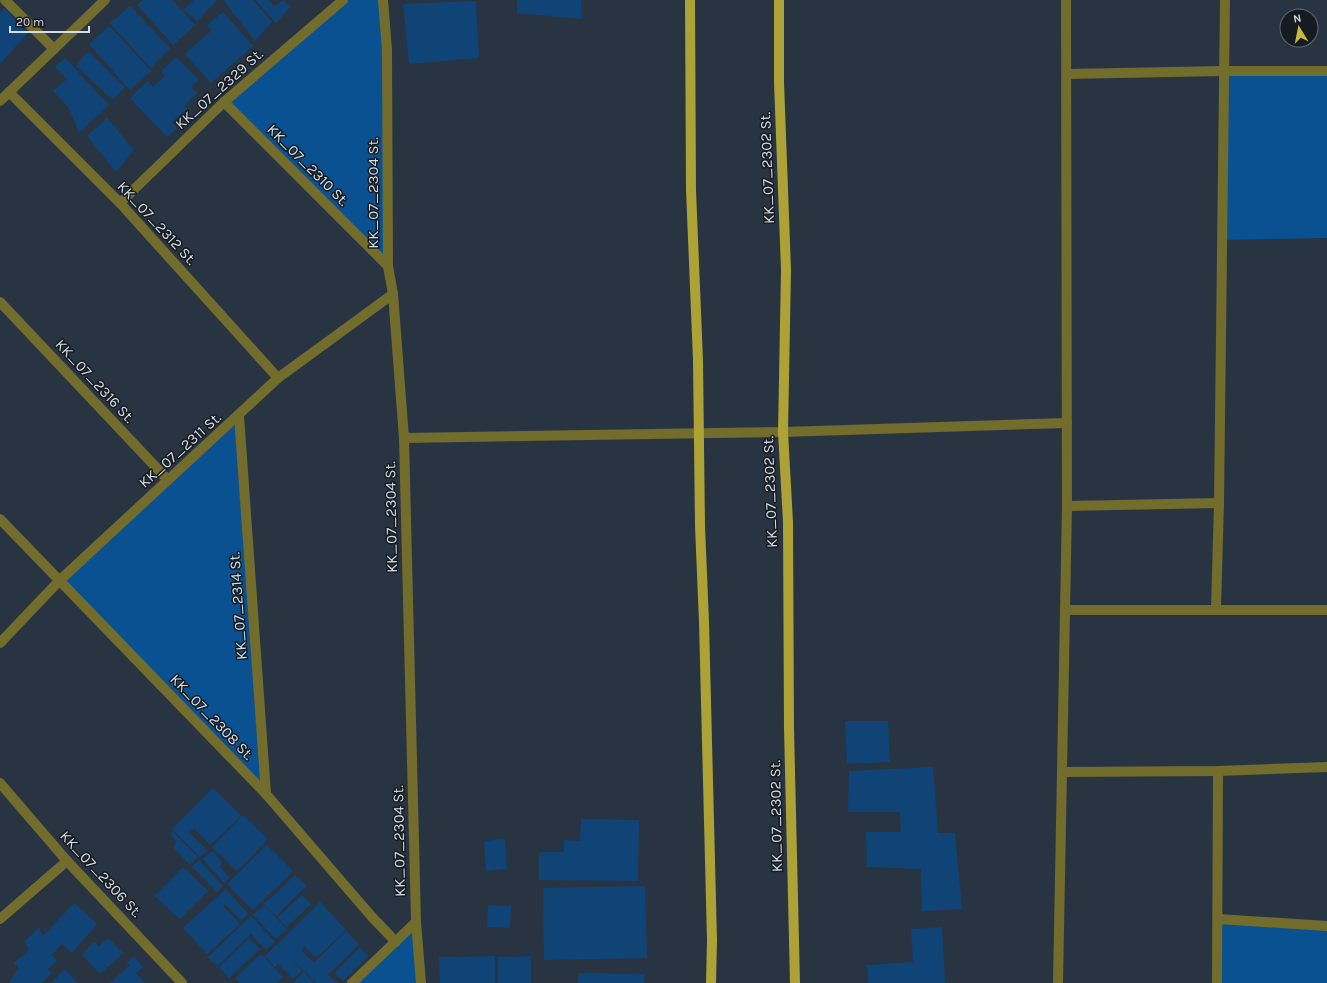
<svg xmlns="http://www.w3.org/2000/svg" width="1327" height="983" viewBox="0 0 1327 983" font-family="Karla,sans-serif">
<style>
.green{fill:#0a5191}
.building{fill:#104477}
.lines{fill:none;stroke-linecap:round;stroke-linejoin:round}
.minor{stroke:#726c2d;stroke-width:10}
.primary{stroke:#ada235;stroke-width:10}
.labels{text-anchor:middle;stroke-width:3;stroke-linejoin:round;paint-order:stroke}
.street-label{font-size:15px;fill:#d4dce4;stroke:#161b21}
</style>
<rect width="100%" height="100%" fill="#283442"/>
<!-- green -->
<g class="green">
<path d="M348 0H384L388 266 224 102Z"/>
<path d="M1223 71H1327V238L1221 240Z"/>
<path d="M239 416 266 794 59 581Z"/>
<path d="M1218 919 1327 926V983H1217Z"/>
<path d="M416 922 420 983H352Z"/>
</g>
<!-- building -->
<g class="building">
<path d="M143 0H172L195 25 173 45 137 5Z"/>
<path d="M194 0H215L216 1 197 22 184 9Z"/>
<path d="M225 0H253L272 22 255 41 224 1Z"/>
<path d="M256 0H268L274 6 284 0 290 7 276 23Z"/>
<path d="M517 0H581L582 19 517 13Z"/>
<path d="M476 1 479 58 409 64 403 4Z"/>
<path d="M130 6 170 48 151 68 110 23Z"/>
<path d="M5 8 27 34 0 64V13Z"/>
<path d="M223 12 253 46 211 83 185 54 212 30 207 25Z"/>
<path d="M109 26 151 71 130 90 89 44Z"/>
<path d="M88 51 125 87 113 100 76 66Z"/>
<path d="M176 57 199 80 191 87 197 93 184 106 187 109 172 122 177 128 167 137 130 98 148 81 153 87 165 76 161 71Z"/>
<path d="M65 58 109 105 79 133 69 108 53 91 67 79 55 67Z"/>
<path d="M107 118 134 150 116 172 87 136Z"/>
<path d="M845 721H888L890 762 847 764Z"/>
<path d="M933 767 938 833H955L962 909 922 911 921 869 867 867 866 832H901L900 812H848L849 771Z"/>
<path d="M213 788 241 816 210 845 194 828 189 832 207 850 200 857 172 829Z"/>
<path d="M243 815 268 839 237 871 212 847Z"/>
<path d="M581 819 639 820 638 881 539 880V852H564V840L580 841Z"/>
<path d="M172 831 198 857 190 865 173 847 177 842 170 834Z"/>
<path d="M505 839 507 869 486 871 484 841Z"/>
<path d="M267 845 293 871 253 910 227 884Z"/>
<path d="M212 851 222 862 220 867 230 878 224 883 203 859Z"/>
<path d="M199 860 223 886 217 892 192 867Z"/>
<path d="M183 867 208 891 180 919 155 896Z"/>
<path d="M295 875 306 886 276 916 264 904Z"/>
<path d="M645 886 647 958 544 960 543 888Z"/>
<path d="M226 889 248 914 241 920 225 904 223 906 240 924 207 954 183 928Z"/>
<path d="M302 895 311 904 287 927 278 918Z"/>
<path d="M320 902 346 930 316 958 304 946 302 951 314 963 346 931 359 944 328 975 337 983H317L305 972 310 967 304 972 289 956 302 971 293 979 278 964 275 967 265 956Z"/>
<path d="M74 903 97 924 72 953 62 944 52 955 57 961 48 969 51 974 41 983H9L19 968 14 963 29 950 25 941 39 928 43 936Z"/>
<path d="M264 905 287 929 276 939 253 915Z"/>
<path d="M488 905 511 906 510 928 487 927Z"/>
<path d="M251 916 275 942 266 950 251 934 217 966 208 957Z"/>
<path d="M942 927 945 983H868L867 965 913 962 911 929Z"/>
<path d="M108 938 123 953 100 974 82 955 94 942 99 947Z"/>
<path d="M249 938 260 949 229 978 219 967Z"/>
<path d="M360 947 368 956 343 981 335 973Z"/>
<path d="M261 954 283 977 276 983H240L235 978Z"/>
<path d="M134 956 143 967 136 973 145 983H110L130 965 127 962Z"/>
<path d="M495 956V983H440L439 957Z"/>
<path d="M531 956V983H498V957Z"/>
<path d="M65 969 78 983H51Z"/>
<path d="M304 972 314 983H293Z"/>
<path d="M579 973 645 974 644 983H578Z"/>
</g>
<g class="lines">
<!-- minor -->
<g class="minor">
<path d="M5 0 54 49"/>
<path d="M383 0 387 50 388 266 393 294 404 438 416 922 421 983"/>
<path d="M1067 74 1223 71H1327"/>
<path d="M9 92 120 203 278 378"/>
<path d="M0 101 105 0"/>
<path d="M224 102 388 266"/>
<path d="M120 203 224 102 343 0"/>
<path d="M0 302 168 480"/>
<path d="M239 416 266 794"/>
<path d="M404 438 783 432 1067 423"/>
<path d="M1067 506 1219 503"/>
<path d="M0 519 266 794 372 917 396 942"/>
<path d="M1216 609 1219 503 1225 0"/>
<path d="M1065 610H1327"/>
<path d="M0 643 59 581 278 378 393 294"/>
<path d="M1063 772 1218 771 1327 767"/>
<path d="M0 783 67 861 182 983"/>
<path d="M0 919 67 861"/>
<path d="M1218 919 1327 926"/>
<path d="M352 983 416 922"/>
<path d="M1058 983 1067 506 1066 0"/>
<path d="M1217 983 1218 771"/>
</g>
<!-- primary -->
<g class="primary">
<path d="M690 0 691 190 698 360 700 526 704 622 712 940 711 983"/>
<path d="M779 0V82L786 270 783 432 788 522 789 728 795 983"/>
</g>
</g>
<g class="labels">
<!-- street labels -->
<g class="street-label">
<text transform="translate(219 89) rotate(-42)" y="5">KK_07_2329 St.</text>
<text transform="translate(308 165) rotate(45)" y="5">KK_07_2310 St.</text>
<text transform="translate(767 168) rotate(-92)" y="5">KK_07_2302 St.</text>
<text transform="translate(373 193) rotate(-90)" y="5">KK_07_2304 St.</text>
<text transform="translate(157 223) rotate(47)" y="5">KK_07_2312 St.</text>
<text transform="translate(95 381) rotate(47)" y="5">KK_07_2316 St.</text>
<text transform="translate(180 450) rotate(-42)" y="5">KK_07_2311 St.</text>
<text transform="translate(770 492) rotate(-92)" y="5">KK_07_2302 St.</text>
<text transform="translate(391 517) rotate(-91)" y="5">KK_07_2304 St.</text>
<text transform="translate(238 606) rotate(-94)" y="5">KK_07_2314 St.</text>
<text transform="translate(212 717) rotate(46)" y="5">KK_07_2308 St.</text>
<text transform="translate(776 816) rotate(-91)" y="5">KK_07_2302 St.</text>
<text transform="translate(399 841) rotate(-91)" y="5">KK_07_2304 St.</text>
<text transform="translate(101 874) rotate(47)" y="5">KK_07_2306 St.</text>
</g>
</g>
<!-- north arrow -->
<g transform="translate(1299 28) rotate(350)"><circle r="19" fill="#161b21" stroke="#62686f"/>
<path d="M0-3L7 15L0 10L-7 15Z" fill="#c8bb3b"/>
<text y="-6" font-size="11" font-weight="bold" text-anchor="middle" fill="#d4dce4">N</text>
</g>
<!-- scale -->
<path d="M10 26v6h79v-6" fill="none" stroke="#d4dce4" stroke-width="2"/>
<text x="16" y="26" font-size="12" fill="#d4dce4" stroke="#161b21" stroke-width="3" paint-order="stroke">20 m</text>
</svg>
